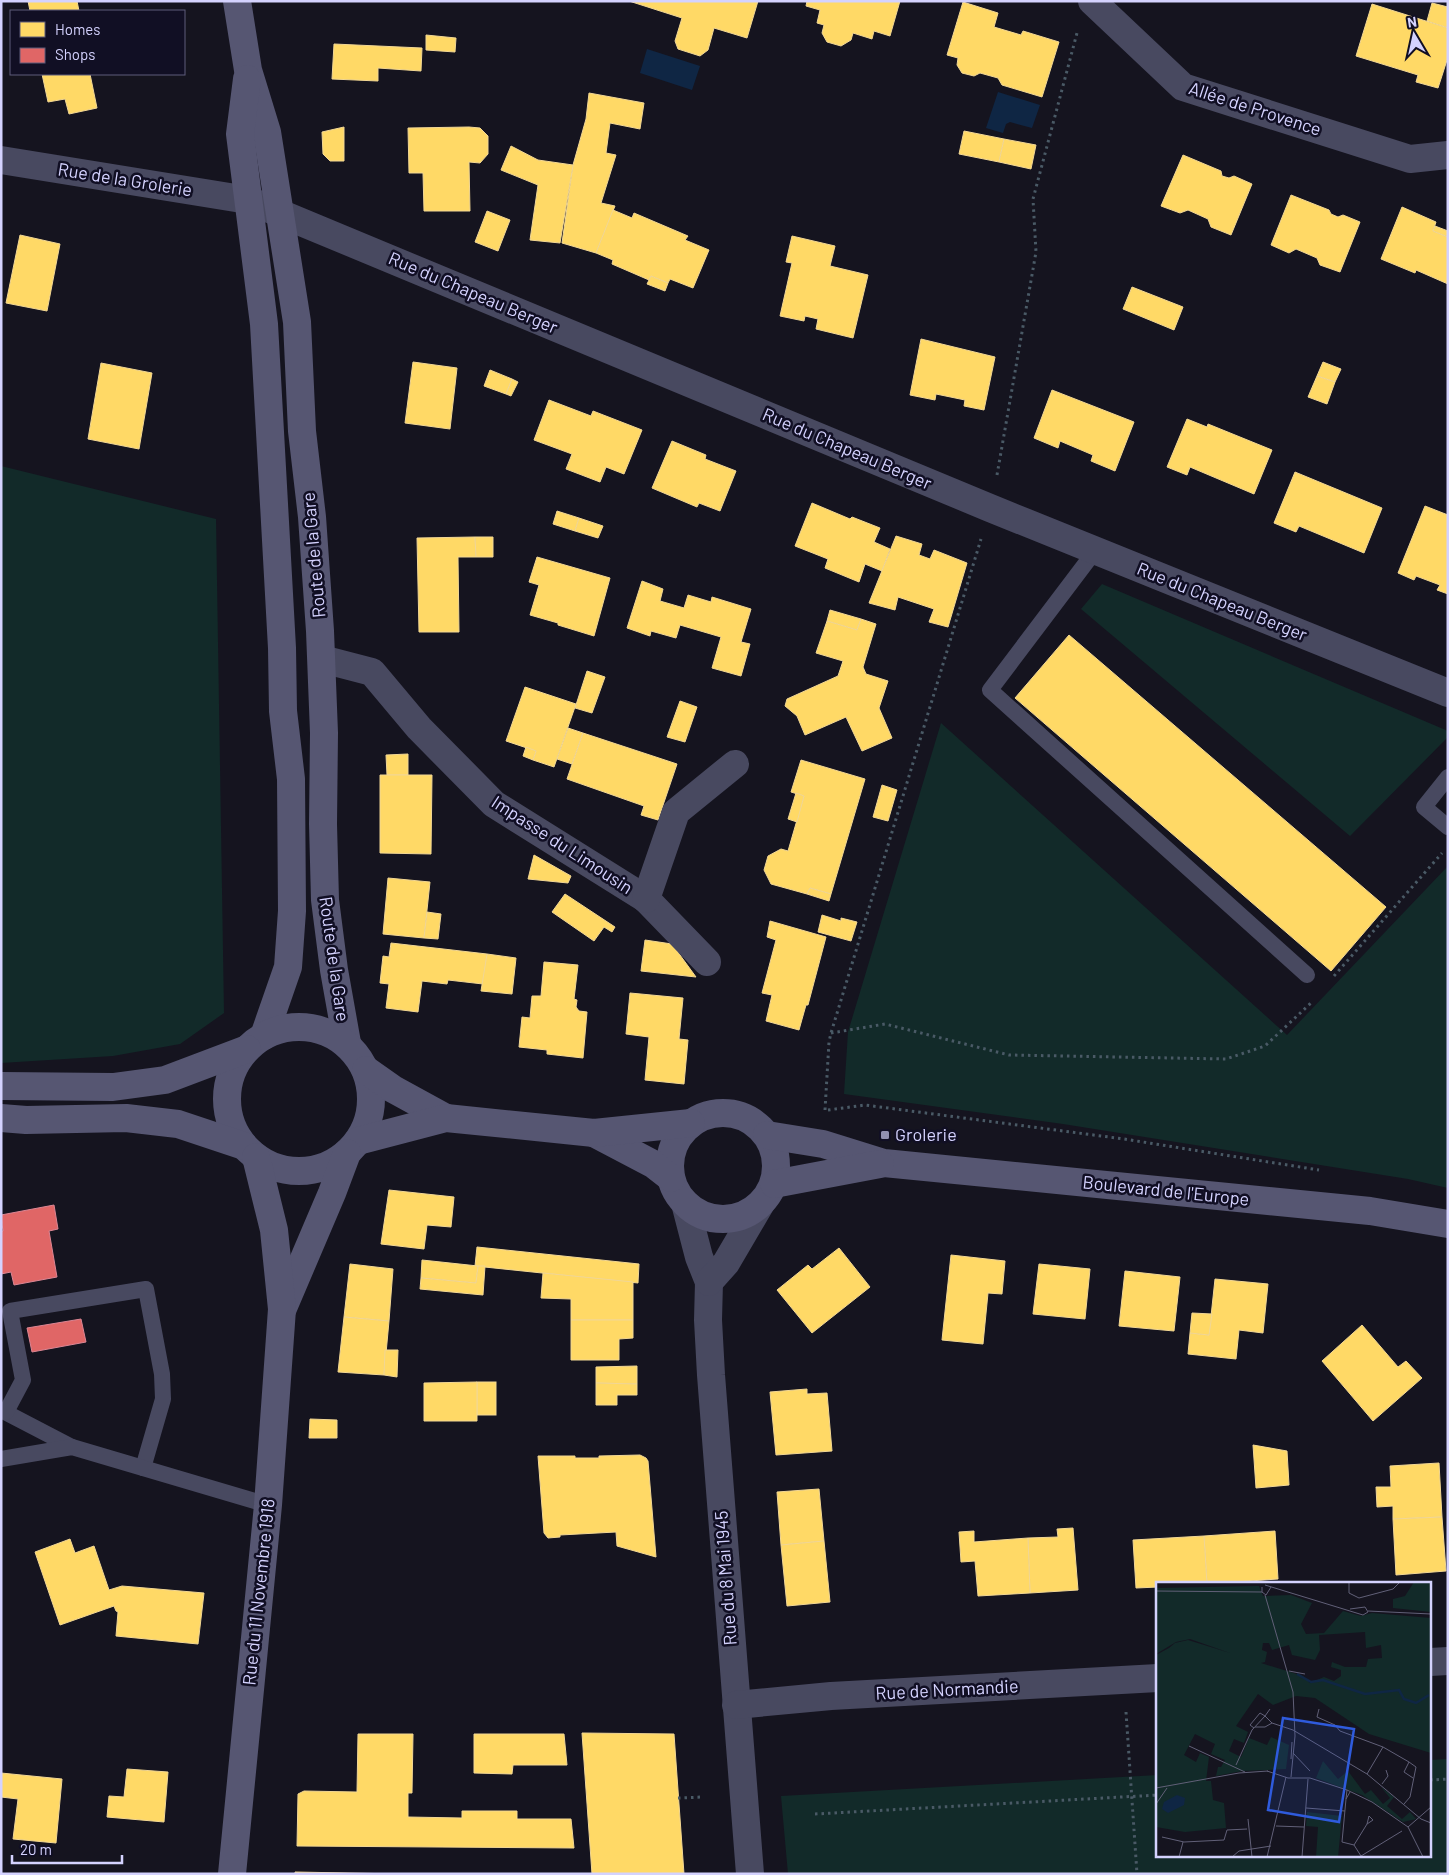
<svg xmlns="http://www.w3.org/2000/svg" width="1449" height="1875" viewBox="0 0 1449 1875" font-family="Barlow,sans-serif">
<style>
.green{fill:#122a29}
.water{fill:#0f2644}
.homes{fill:#ffd966;stroke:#f2d794}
.shops{fill:#e06666;stroke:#dc8694}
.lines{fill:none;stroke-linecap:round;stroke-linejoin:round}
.path{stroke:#4a5a66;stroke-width:3;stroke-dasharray:2.5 4;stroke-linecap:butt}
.lane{stroke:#484960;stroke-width:16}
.street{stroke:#484960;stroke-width:28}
.secondary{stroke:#565672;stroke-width:28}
.poi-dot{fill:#9190b0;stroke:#110f24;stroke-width:2}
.labels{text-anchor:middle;stroke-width:5;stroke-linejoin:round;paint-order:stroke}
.street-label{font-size:18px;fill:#d4d2fe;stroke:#110f24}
.poi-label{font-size:18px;fill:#d4d2fe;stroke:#110f24;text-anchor:start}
.inset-river{fill:none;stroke:#0f2644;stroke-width:2.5}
.inset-road{fill:none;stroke:#616078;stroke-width:1}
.view{fill:#2f5bdc;fill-opacity:0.15;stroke:#2f5bdc;stroke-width:2.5}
.inset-edge{fill:none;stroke:#d4d2fe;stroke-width:2.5}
</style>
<rect width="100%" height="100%" fill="#15141f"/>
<!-- green -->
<g class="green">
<path d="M1 466 216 519 224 1013 180 1044 113 1056 1 1063Z"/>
<path d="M1102 584 1448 731V737L1350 836 1081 609Z"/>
<path d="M941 723 1287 1035 1448 866V1188L1408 1179 1063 1124 844 1094 848 1032Z"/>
<path d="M1448 1759V1874H788L781 1796 1158 1775V1856H1430V1760Z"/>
</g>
<!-- water -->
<g class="water">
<path d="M647 49 700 66 692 90 640 73Z"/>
<path d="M998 92 1040 105 1032 128 1010 122 1006 124 1003 133 986 128Z"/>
</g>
<!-- homes -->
<g class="homes">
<path d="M28 1H77L79 11H30Z"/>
<path d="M629 1H758L747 38 714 28 708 50 700 56 678 49 675 41 682 18Z"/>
<path d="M807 1H900L890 36 874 31 872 39 853 33 851 40 841 46 827 42 822 33 824 25 817 23 820 10 806 6Z"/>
<path d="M963 2 998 13 994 27 1021 35 1023 31 1059 42 1042 97 1002 85 998 78 980 73 974 76 962 73 957 65 958 58 947 55Z"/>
<path d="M1432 3 1448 7V28L1427 21Z"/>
<path d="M1372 4 1448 28V57L1438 88 1416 82 1418 75 1356 56Z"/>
<path d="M426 35 456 38 455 52 426 50Z"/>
<path d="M334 44 422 48 421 71 378 68V81L332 79Z"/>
<path d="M42 74H90L97 108 69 114 65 99 48 102Z"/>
<path d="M589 93 644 103 640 129 610 123 606 153 616 155 601 203 615 206 596 253 562 243 573 165 586 119Z"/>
<path d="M344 127V161H330L323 154 322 132Z"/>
<path d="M469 127 480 128 488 136V154L480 163 469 162 470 211H424L423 173H409L408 128Z"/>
<path d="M964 131 1004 139 999 162 959 154Z"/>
<path d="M1004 139 1036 145 1031 169 999 162Z"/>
<path d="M511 146 538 160 573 165 560 243 530 240 538 185 501 170Z"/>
<path d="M1183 155 1221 171 1222 176 1229 178 1234 176 1252 184 1231 235 1211 227 1208 219 1188 210 1180 213 1161 206Z"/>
<path d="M1291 195 1329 210 1331 214 1338 217 1343 215 1360 222 1340 272 1320 265 1317 258 1296 249 1289 253 1271 245Z"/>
<path d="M1402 207 1436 222 1433 231 1448 237V284L1416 270 1415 273 1381 259Z"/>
<path d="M613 210 632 218 634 213 688 236 685 240 709 250 693 288 670 279 668 283 651 276 649 280 612 264 613 260 596 253Z"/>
<path d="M487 211 510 220 498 251 475 242Z"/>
<path d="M1435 226 1448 231V237L1433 231Z"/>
<path d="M20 235 60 244 47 311 6 303Z"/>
<path d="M792 236 835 246 830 266 868 275 853 338 816 329 818 319 805 316 804 321 780 316 792 263 786 262Z"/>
<path d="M651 276 668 283 665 291 647 284Z"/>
<path d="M1132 287 1183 307 1174 330 1123 309Z"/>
<path d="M921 339 995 357 984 410 964 406 965 400 936 394 935 400 910 395Z"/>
<path d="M413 362 457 368 450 429 405 423Z"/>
<path d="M1323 362 1341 369 1335 382 1317 376Z"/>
<path d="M101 363 152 373 139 449 88 439Z"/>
<path d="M490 370 512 379 506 394 484 386Z"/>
<path d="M1317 376 1335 382 1327 404 1308 397Z"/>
<path d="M512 379 518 382 511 396 506 394Z"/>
<path d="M1052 390 1134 422 1115 471 1091 461 1093 455 1060 441 1058 448 1034 438Z"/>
<path d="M549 400 591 416 593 411 642 430 624 474 606 467 600 482 566 469 572 454 534 440Z"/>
<path d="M1187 419 1207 427 1208 424 1272 450 1254 494 1190 467 1187 475 1167 467Z"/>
<path d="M672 441 706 455 705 459 736 471 720 511 699 503 697 507 652 488Z"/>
<path d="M1295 472 1382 508 1364 553 1299 526 1296 532 1274 523Z"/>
<path d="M812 503 850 519 852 517 880 528 874 542 890 549 882 571 865 564 859 582 825 568 828 559 795 546Z"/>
<path d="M1425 506 1448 515V594L1437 590 1440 585 1416 576 1414 580 1398 573Z"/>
<path d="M557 511 579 518 575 531 553 524Z"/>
<path d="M579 518 603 526 598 538 575 531Z"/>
<path d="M896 536 922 544 919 555 930 559 934 550 967 563 948 627 929 622 934 609 898 597 895 610 869 603Z"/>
<path d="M475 537 476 557H458L459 632H419L417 538Z"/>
<path d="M475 537H493V557H476Z"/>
<path d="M537 557 610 578 594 636 558 625V623L530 615 539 585 529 582Z"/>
<path d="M642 581 663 589 660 601 684 608 688 595 711 602 712 597 751 609 741 642 750 644 741 676 712 668 721 637 680 625 676 638 651 631 650 636 627 628Z"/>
<path d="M830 610 861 619 857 630 827 621Z"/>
<path d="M861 619 876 624 863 667 866 674 888 681 879 708 892 738 862 751 846 717 805 735 797 716 785 706 787 699 838 676 843 661 816 653 827 621 857 630Z"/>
<path d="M1069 635 1386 907 1331 971 1015 698Z"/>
<path d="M587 671 605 677 592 713 575 708Z"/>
<path d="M525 687 576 704 554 767 533 760 536 751 506 741Z"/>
<path d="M680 701 697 707 685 742 667 737Z"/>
<path d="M568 728 583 733 572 764 557 759Z"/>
<path d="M583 733 677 764 658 820 641 815 644 806 567 779Z"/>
<path d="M526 747 536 751 533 760 523 756Z"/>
<path d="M408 754V775H387L386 755Z"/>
<path d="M801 760 865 779 831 894 810 888 807 894 771 884 764 870 768 856 781 849 788 851 804 796 791 792Z"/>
<path d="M380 775H432L431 854 380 853Z"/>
<path d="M882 785 897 790 888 821 873 817Z"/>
<path d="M796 793 804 796 797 822 788 819Z"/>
<path d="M534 855 571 876 568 883 528 879Z"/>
<path d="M388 878 430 882 424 938 383 934Z"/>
<path d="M810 888 831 894 829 901 807 894Z"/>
<path d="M565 894 615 927 612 932 604 927 594 941 552 912Z"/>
<path d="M427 912 441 914 438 939 424 938Z"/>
<path d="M822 915 841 921V918L857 922 851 941 818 932Z"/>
<path d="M770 921 826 937 808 1005H806L799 1030 766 1021 772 995 762 993 776 940 767 937Z"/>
<path d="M645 940 672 944 696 977 641 971Z"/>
<path d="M391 943 487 954 483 984 448 980 447 984 422 981 418 1012 386 1008 389 984 380 983 383 956 389 957Z"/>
<path d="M487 954 516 958 512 994 481 991Z"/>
<path d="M544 962 578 965 574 999 577 1000 576 1007 579 1011 587 1012 583 1058 547 1054V1050L519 1047 522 1017 530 1018 532 996H541Z"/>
<path d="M630 993 683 998 679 1039 688 1040 684 1084 645 1080 649 1037 626 1034Z"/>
<path d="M389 1190 454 1197 451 1227 427 1225 424 1249 381 1244Z"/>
<path d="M477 1247 639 1264 638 1283 475 1266Z"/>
<path d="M839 1248 870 1287 812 1333 777 1290 808 1265 812 1269Z"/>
<path d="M951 1255 1005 1261 1002 1294 988 1293 983 1344 942 1340Z"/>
<path d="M422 1260 478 1266 476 1283 421 1278Z"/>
<path d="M350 1264 393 1269 389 1321 344 1317Z"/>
<path d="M1039 1264 1090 1269 1085 1319 1033 1314Z"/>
<path d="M478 1266H485L483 1295 420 1289 421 1278 476 1283Z"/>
<path d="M1125 1271 1180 1277 1174 1331 1119 1326Z"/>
<path d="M543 1273 633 1282V1320H571V1299L541 1298Z"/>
<path d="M1215 1279 1268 1284 1263 1333 1239 1330 1236 1359 1188 1354 1190 1333 1209 1335Z"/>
<path d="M1192 1313 1212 1314 1209 1335 1190 1333Z"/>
<path d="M344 1317 389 1321 384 1375 338 1372Z"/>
<path d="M571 1320H633V1338L619 1339V1360H571Z"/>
<path d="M1362 1325 1398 1367 1406 1361 1422 1378 1373 1421 1322 1361Z"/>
<path d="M385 1350H398L397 1377 384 1375Z"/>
<path d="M637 1366V1384L596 1383V1367Z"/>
<rect x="477" y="1382" width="19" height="33"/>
<path d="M477 1382V1421H424V1383Z"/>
<path d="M596 1383 637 1384V1395H617V1405H596Z"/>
<path d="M807 1389V1394L827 1393 832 1451 776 1455 770 1392Z"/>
<path d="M310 1419 337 1420V1438H309Z"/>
<path d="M1253 1445 1287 1451 1289 1485 1256 1488Z"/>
<path d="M640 1455 646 1458 648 1461 656 1557 617 1546 616 1532 560 1535V1537L548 1538 544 1533 538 1456H575V1458H599V1456Z"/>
<path d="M1439 1463 1442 1517 1393 1519V1506L1377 1507 1376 1487H1391L1390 1466Z"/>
<path d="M819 1489 824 1541 781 1545 777 1492Z"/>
<path d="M1442 1517 1446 1571 1396 1575 1393 1519Z"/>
<path d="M1073 1528 1078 1590 1030 1593 1028 1538 1058 1537 1057 1529Z"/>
<path d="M974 1531V1542L1028 1538 1030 1593 978 1596 975 1561 961 1562 959 1532Z"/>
<path d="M1275 1531 1278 1579 1207 1584 1204 1536Z"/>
<path d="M1204 1536 1207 1584H1158V1587L1136 1588 1133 1540Z"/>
<path d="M70 1539 75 1553 94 1546 109 1590 122 1586 204 1593 198 1644 116 1636 118 1612 116 1611 114 1606 60 1625 35 1552Z"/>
<path d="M824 1541 830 1602 787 1606 781 1545Z"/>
<path d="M582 1733 674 1734 684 1874H592Z"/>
<path d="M358 1734H413L412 1793H408V1817L462 1818V1811H517V1819H571L574 1848 297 1846 298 1794 304 1791 357 1792Z"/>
<path d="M474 1734H564L567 1765H513L512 1774 474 1773Z"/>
<path d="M127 1769 168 1772 164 1822 107 1817 109 1796 124 1797Z"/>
<path d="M1 1773 62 1779 56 1843 13 1839 18 1799 1 1797Z"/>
<path d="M295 1872 401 1874H295Z"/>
</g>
<!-- shops -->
<g class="shops">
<path d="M54 1205 58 1229 49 1231 57 1277 14 1285 11 1272 1 1274V1231H3L1 1215Z"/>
<path d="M81 1319 86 1342 32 1352 27 1328Z"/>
</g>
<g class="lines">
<!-- path -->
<g class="path">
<path d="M997 475 1036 252 1033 199 1077 33"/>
<path d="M1334 976 1442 853"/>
<path d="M831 1033 885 1024 1009 1055 1226 1059 1265 1046 1312 1002"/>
<path d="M825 1110 829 1042 831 1033 981 539"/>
<path d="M828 1110 865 1105 1124 1139 1319 1170"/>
<path d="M1126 1712 1137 1874"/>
<path d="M1430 1780 1448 1779"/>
<path d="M678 1798 703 1797"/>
<path d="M815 1814 1158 1795"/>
</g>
<!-- lane -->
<g class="lane">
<path d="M1095 551 990 690 1307 975"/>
<path d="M1448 777 1424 807 1448 827"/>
<path d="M1 1410 72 1447"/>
<path d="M6 1412 23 1380 10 1311 146 1289 162 1374 163 1399 143 1468"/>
<path d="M1 1459 72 1447 268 1505"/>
</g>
<!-- street -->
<g class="street">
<path d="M1092 1 1183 87 1410 159 1448 155"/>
<path d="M1 160 248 200 990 508 1448 693"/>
<path d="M322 659 372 672 419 728 494 804 646 899 707 962"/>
<path d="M646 899 676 812 735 764"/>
<path d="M685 1203 699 1257 709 1282 708 1320 711 1375 750 1874"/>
<path d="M709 1282 726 1263 760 1205"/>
<path d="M1430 1662 1448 1661"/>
<path d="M736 1705 831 1696 1158 1678"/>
</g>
<!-- secondary -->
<g class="secondary">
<path d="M237 1 248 70 267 132 297 322 302 431 312 517 320 631 324 733 323 824 325 900 334 970 347 1043"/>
<path d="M247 79 240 134 264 324 282 648 283 711 291 779 292 911 288 967 264 1036"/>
<circle cx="299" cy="1099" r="72"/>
<path d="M366 1070 393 1089 446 1118"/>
<path d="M1 1086 113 1087 165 1080 247 1049"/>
<circle cx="723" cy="1166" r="53"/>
<path d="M1 1118 26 1120 126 1118 178 1124 244 1146"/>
<path d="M594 1133 653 1164 671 1178"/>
<path d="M767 1135 823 1144 884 1163 1370 1211 1448 1224"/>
<path d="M358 1141 446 1118 594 1133 691 1123"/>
<path d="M774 1184 880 1164"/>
<path d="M283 1308 332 1193 347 1153"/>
<path d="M232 1874 268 1505 282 1309 274 1230 256 1157"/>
</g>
</g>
<!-- markers -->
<rect class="poi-dot" x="880" y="1130" width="10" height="10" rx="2.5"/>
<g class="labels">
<!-- street labels -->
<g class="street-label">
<text transform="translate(1255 109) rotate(18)" y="6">Allée de Provence</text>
<text transform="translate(125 180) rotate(9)" y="6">Rue de la Grolerie</text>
<text transform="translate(473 293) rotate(23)" y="6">Rue du Chapeau Berger</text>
<text transform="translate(847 449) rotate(23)" y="6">Rue du Chapeau Berger</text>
<text transform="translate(314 555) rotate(-95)" y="6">Route de la Gare</text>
<text transform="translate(1222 602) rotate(22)" y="6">Rue du Chapeau Berger</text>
<text transform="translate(562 845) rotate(33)" y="6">Impasse du Limousin</text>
<text transform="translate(334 959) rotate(82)" y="6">Route de la Gare</text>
<text transform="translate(1166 1191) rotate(6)" y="6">Boulevard de l'Europe</text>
<text transform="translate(726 1578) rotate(-94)" y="6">Rue du 8 Mai 1945</text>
<text transform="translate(259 1592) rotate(-84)" y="6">Rue du 11 Novembre 1918</text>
<text transform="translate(947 1690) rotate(-3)" y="6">Rue de Normandie</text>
</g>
<!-- poi labels -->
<g class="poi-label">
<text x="895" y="1141">Grolerie</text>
</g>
</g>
<!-- overview -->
<g transform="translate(1156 1582)">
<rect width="275" height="275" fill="#15141f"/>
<path d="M258 0H275V30L237 26V17L249 14ZM103 4 107 14 135 13 156 21 145 42 150 52 168 51 187 29 205 34 216 31 275 36V171L213 152 159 116 140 114 117 123 102 112 80 144 92 150 88 161 78 157 73 169 85 175 93 156 111 163 115 155 133 163 130 187 86 189 60 194 62 185H65L69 178 55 172 59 162 39 152 28 173 40 180 44 171 53 175 50 199H55L57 218 68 221 70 246 29 250 0 245V73L13 66 19 61 32 58 74 71 34 57 20 60 0 72V6ZM209 50 210 66 225 63 226 76 212 77 210 85H189L176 80 175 85 185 88V94L178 99 168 95 154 101 147 94 105 81 109 80 111 70 106 68 107 61H113L116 68 133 63 136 73 159 78 164 68 163 53ZM167 179 182 197 192 189 209 212 215 208 227 222 234 216 225 205 238 215 231 224 246 237 254 230 260 237 247 240 206 213 160 196ZM151 230 186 234 182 275H160L162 245 150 244Z" fill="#122a29" fill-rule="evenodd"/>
<path d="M21 213 29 216 28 223 12 231 6 227 8 220Z" fill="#0f2644"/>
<path class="inset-river" d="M141 92 155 100 167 98 209 112 243 108 248 117 260 121 273 113"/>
<path class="inset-road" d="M193 0V11L203 16 237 7 244 0M109 3 207 33 212 30 209 25 194 27M106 5V10L110 13 115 5M0 9 106 10M109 13 137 110 139 154 135 195M212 29 275 32M133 89 149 92M163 127 161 135 179 143 184 149 227 165M99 145H109L116 141M98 146 94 143 104 131 109 134 114 127M33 164 89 190M137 171 154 189M135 177 136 160M80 183 96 148 109 134 116 141 137 148 211 192 265 237 275 241M111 189 132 196H154L191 208 216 220 252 245M211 192 227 165 253 180M226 202 232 194 230 188M0 206 83 191 112 189M191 208 190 217 194 210M190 217 186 260 198 263 205 274M0 222 11 206M248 222 254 215 260 185 253 180 248 190 257 196M150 226 189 229M92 237 96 275M120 244 148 245M252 245 267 275M252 245 275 225M6 255 28 260 68 258 71 248 91 247M198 263 211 242 217 238 213 234 211 242M205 274 246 249M23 275 27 260M76 275 83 269 115 264M111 275 130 195M146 275 152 197"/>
<path class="view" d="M127 136 198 147 183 240 112 228Z"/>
<rect width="275" height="275" class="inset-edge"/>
</g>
<!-- border -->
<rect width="1449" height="1875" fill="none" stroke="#d4d2fe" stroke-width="5"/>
<!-- legend -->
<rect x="10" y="10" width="175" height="65" fill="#110f24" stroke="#5f5d7b"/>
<rect x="20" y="22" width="25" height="15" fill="#ffd966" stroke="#5f5d7b"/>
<text x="55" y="35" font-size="15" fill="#d4d2fe">Homes</text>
<rect x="20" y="48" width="25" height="15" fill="#e06666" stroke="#5f5d7b"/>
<text x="55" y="60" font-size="15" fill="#d4d2fe">Shops</text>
<!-- north arrow -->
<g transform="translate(1414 35) rotate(351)" stroke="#110f24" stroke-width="4" paint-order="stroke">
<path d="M0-4L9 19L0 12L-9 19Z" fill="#d4d2fe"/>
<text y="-8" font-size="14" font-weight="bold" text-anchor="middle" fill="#d4d2fe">N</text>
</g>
<!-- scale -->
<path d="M12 1855v8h110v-8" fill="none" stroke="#d4d2fe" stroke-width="2.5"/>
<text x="20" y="1855" font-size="15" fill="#d4d2fe" stroke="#110f24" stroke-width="4" paint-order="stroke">20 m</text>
</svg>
